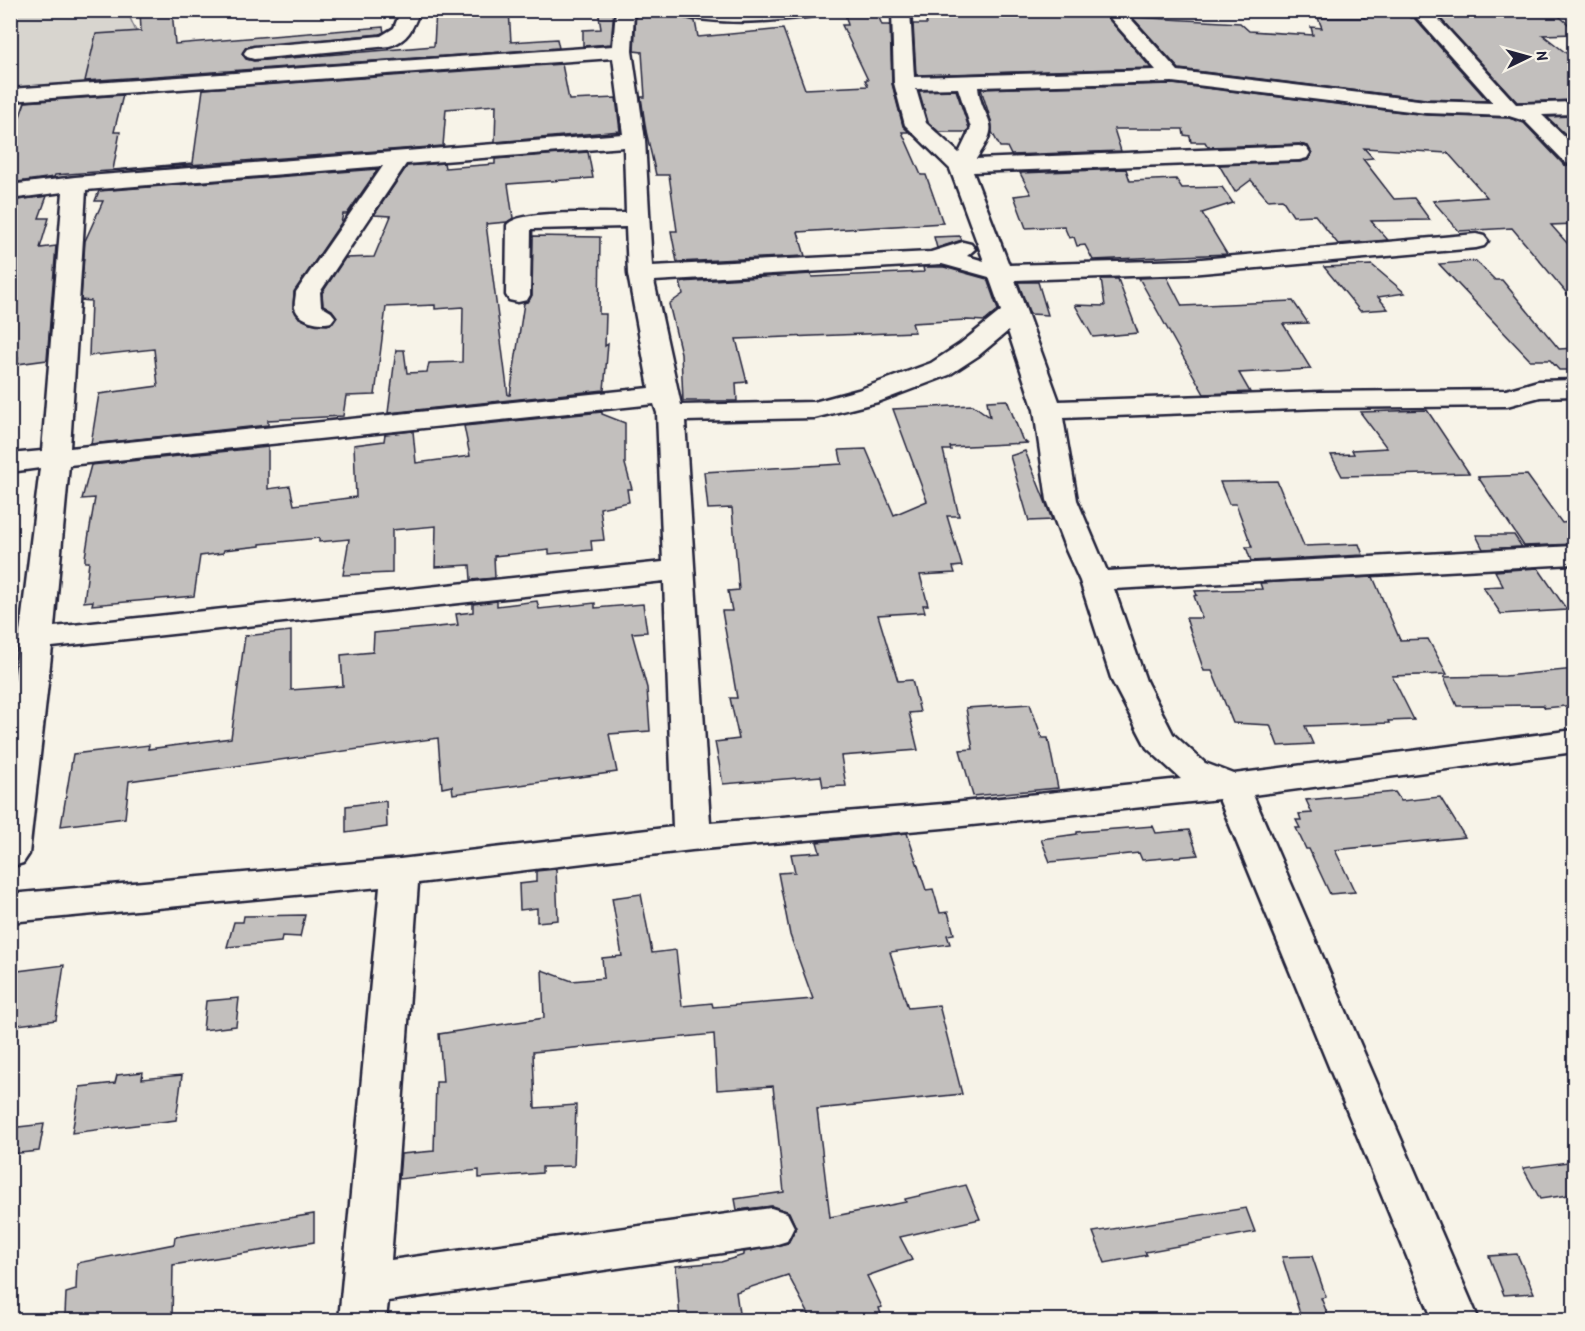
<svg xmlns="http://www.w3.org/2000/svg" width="1585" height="1331" viewBox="0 0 1585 1331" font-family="'Patrick Hand',sans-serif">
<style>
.green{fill:#d8d5cf;stroke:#7d7c85;stroke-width:1.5}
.building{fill:#c2bfbd;stroke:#22223b;stroke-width:1.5}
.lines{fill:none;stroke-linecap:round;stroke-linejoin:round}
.minor-casing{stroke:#22223b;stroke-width:5}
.minor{fill:#f7f3e8;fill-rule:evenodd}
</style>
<rect width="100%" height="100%" fill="#f7f3e8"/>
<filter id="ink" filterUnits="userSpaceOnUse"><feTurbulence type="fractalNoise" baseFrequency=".0167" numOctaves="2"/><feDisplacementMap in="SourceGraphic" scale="12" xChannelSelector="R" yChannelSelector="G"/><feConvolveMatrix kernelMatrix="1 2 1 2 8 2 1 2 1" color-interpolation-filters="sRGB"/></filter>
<g filter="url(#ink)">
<!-- green -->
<path class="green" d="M11 11H127L151 65 142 88 11 97Z"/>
<!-- building -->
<g class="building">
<path d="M140 10H172L175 44 383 27 384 32 380 34 246 47 242 54 246 59 254 61 434 46 436 10H509L511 42 557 39 559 48 85 81 96 34 141 31Z"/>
<path d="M598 10H614L611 44 583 46V30L601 29Z"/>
<path d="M636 10H665V14L695 21 698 37 783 29 805 89 868 86 865 80H868L842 25H848L844 10H876L882 25H890L892 84 903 126 909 132H902L921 175H926L943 223 798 232 805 256 677 262 671 231H677L669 175H656L646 131 641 97H645L642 52 634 51Z"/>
<path d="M923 10H1101L1151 68 916 75 913 24H927Z"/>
<path d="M1487 10H1552L1575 30V34L1543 35 1575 60V100L1517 102 1439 17 1487 15 1483 13 1489 12Z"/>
<path d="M1407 14 1410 18H1414L1488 101 1426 99 1179 69 1132 17 1240 23 1249 31 1313 35 1311 27 1322 28 1318 18H1365L1363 15Z"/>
<path d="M562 64 569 100 616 98 620 131 495 142 496 105 446 109 443 146 55 175 54 177 10 183V145L25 102 123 95 114 132H120L113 170 193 163 203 89Z"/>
<path d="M1172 84 1426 115 1509 118 1524 123 1564 165 1575 167V224L1551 225 1575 252V303L1512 228 1459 231 1433 201 1487 197 1448 153 1364 148 1373 158 1363 159 1394 199 1414 198 1430 220 1371 221 1388 240 1338 244 1315 215 1293 216 1282 199 1268 200 1251 180 1235 192 1219 165 1300 162 1308 160 1312 154 1308 146 1299 144 1208 147 1205 142H1191L1190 136 1184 135 1183 129H1114L1121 151 1011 155 1007 147H1000L992 132 991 121 981 89Z"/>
<path d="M956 90 969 128 967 132H939L928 122 919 91Z"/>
<path d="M1575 116V143L1547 117Z"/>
<path d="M588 152 593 178 508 184 513 218 507 222 486 224 508 395H510L524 303 529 301 532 295 533 236 600 237 599 314H606L605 346 608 344 604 390 388 413 396 350H404L407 373 427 372 429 363 462 362 463 307 435 309V305L386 307 375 395 346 396 343 416 268 420V425L91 444 99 394 158 386 154 349 89 356 91 301 81 300 85 241 103 201H95L99 191 378 169 347 214H343L341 223 294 292 293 308 299 318 310 323 327 325 333 323 337 317 332 310 323 305 322 293 345 258 374 257 391 216 374 215 407 166 444 163 445 168 495 164V159Z"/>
<path d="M1126 169 1130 181 1176 179 1182 188 1222 187 1233 203 1202 213 1227 254 1093 260 1085 245 1077 246 1074 237 1069 238 1064 226 1026 228 1014 196 1031 194 1020 173Z"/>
<path d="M47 196 39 218H49L40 248 56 246 47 360 17 364 18 358 10 359V201Z"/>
<path d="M960 236 962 240 937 248 934 237Z"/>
<path d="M1476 261 1495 280H1502L1559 349 1575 348V370H1559L1550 360H1530L1439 264Z"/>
<path d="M1372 265 1405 293 1378 297 1388 309 1360 311 1324 267Z"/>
<path d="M923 267H944L987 279 998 310 985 321 967 320 912 323 915 332 736 339 747 382 736 383 737 401H683L681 353 669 304 683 294 680 282 811 274 812 277 924 272Z"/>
<path d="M1167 277 1182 306 1293 301 1308 323 1283 324 1311 369 1239 373 1250 392 1204 394 1139 278Z"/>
<path d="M1101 279H1118L1138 333 1093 337 1075 305 1105 306Z"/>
<path d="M1018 282H1038L1048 315 1030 314Z"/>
<path d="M1007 400 1022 439 1027 443 950 447 951 450H943L959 516H947L962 566 953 567 955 573 920 575 928 605H923L925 612 878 615 898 681 912 680 920 712 909 713 918 750 841 756 846 786 823 787 821 776 723 784 715 742 739 739 730 698H737L722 611H732L728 591 739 590 732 508 708 509 704 472 842 464 839 450 866 449 894 515 927 501 893 409 973 405 990 417 987 401Z"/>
<path d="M1427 410 1469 473 1342 476 1331 455 1354 454 1352 450 1387 448 1360 412Z"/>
<path d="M602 412V414L625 423V464L632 489H627L629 502 600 508 604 540 591 541 592 550 549 554V550L494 556 495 578 471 580 470 565 435 567 436 526 392 530V573L343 575 349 539 319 542V538L260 544V546L224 550 223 553 200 556 194 596 92 605 93 601 84 602 89 562H85V557L95 498 82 499 91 465 268 447V489L290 486 294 505 356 497 354 445 384 441 385 434 413 431 416 463 470 456 464 426Z"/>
<path d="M1025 451 1045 501 1052 520 1029 521 1010 456Z"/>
<path d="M1527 475 1562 523 1569 522 1575 530V544L1524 546 1478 477Z"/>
<path d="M1277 481 1304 546 1359 544 1363 555 1251 561 1246 547H1252L1236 504H1229L1220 482Z"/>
<path d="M1476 535H1514L1522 547 1483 549Z"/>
<path d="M1538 568 1567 610 1501 614 1483 587 1503 586 1495 571Z"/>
<path d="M1373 577 1400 640 1428 639 1447 674 1392 676 1414 720 1388 721 1389 723 1305 726 1313 744 1278 746 1270 725 1233 723 1212 671H1204L1186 618H1202L1194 596 1197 595 1195 591 1262 589 1260 583Z"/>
<path d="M497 601V606L537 601 539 609 595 603V608L643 604 647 632 632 633 647 688 650 731 609 734 617 772 453 794 452 786 442 788 438 738 129 781 125 818 61 826 73 754 149 745 148 749 231 738 245 636 291 631V690L343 686 341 655 373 652 374 633 458 625 456 614 473 612V604Z"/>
<path d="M1575 669V705L1545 708 1543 705 1457 706 1444 677 1505 676Z"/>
<path d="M1030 704 1042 738H1048L1058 788 973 796 960 750 973 749 966 708Z"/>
<path d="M1395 792 1401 801 1440 797 1465 837 1335 850 1355 892 1330 894 1309 849H1306L1296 828H1300L1296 820H1301L1299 814 1312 813 1306 800Z"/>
<path d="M386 801 387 827 346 833V806Z"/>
<path d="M1153 826 1156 833 1189 830 1198 855 1142 860 1139 853 1050 862 1041 839 1077 834V832Z"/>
<path d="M907 833 926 890 933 889 940 913 948 912 954 934 947 935 950 944 890 952 908 1008 939 1005 962 1094 817 1109 830 1217 906 1202 905 1199 966 1185 980 1219 900 1237 912 1260 867 1276 882 1307 879 1308 883 1320H812L788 1275 736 1292 740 1320H680L676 1266 721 1262 744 1255V1252L788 1243 796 1228 789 1212 772 1206 737 1210 735 1199 784 1192 773 1086 717 1090 714 1034 533 1052 535 1108 576 1105 574 1166 542 1167V1173L479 1178V1170L399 1179 401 1154 434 1151 436 1082H443L439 1034 544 1018 542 970 572 981 604 978 602 958 622 956 612 898 641 894 652 953 676 950 682 1006 712 1003 713 1007 813 999 790 935 778 873 795 872 791 854 820 852 817 842Z"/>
<path d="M556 869 558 920 537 922V908L520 910 519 884 536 882V871Z"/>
<path d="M305 915 300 937 282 936 281 942 227 947 234 922H243L244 916Z"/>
<path d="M64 965 56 1020 10 1026V972Z"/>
<path d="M239 998 236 1026 203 1030 206 1001Z"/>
<path d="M143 1072 142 1079 182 1075 176 1120 72 1133 80 1087 115 1083 117 1075Z"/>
<path d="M44 1124 39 1151 10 1154V1128Z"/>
<path d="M1575 1161V1194L1540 1199 1523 1168Z"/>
<path d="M1246 1208 1255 1232 1145 1252 1147 1255 1105 1263 1093 1232Z"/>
<path d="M314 1214V1242L173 1265 172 1320H71V1314L65 1315 66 1293 76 1290 77 1263 174 1244 175 1237Z"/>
<path d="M1517 1254 1534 1293 1504 1295 1489 1256Z"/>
<path d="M1312 1256 1326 1297 1321 1298 1330 1320H1302L1282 1257Z"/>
</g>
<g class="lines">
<defs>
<g id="minor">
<path d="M401 10H420C413 28 408 41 389 46L254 59 247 57 244 53 247 49 254 47 381 36 394 28Z"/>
<path d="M616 10H634L632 51 645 140 652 266 931 252 963 242 971 244 975 249 967 256 984 261 950 169 905 125 894 83 892 10H910L914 77 1156 70 1103 10H1123L1178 71 1426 101 1493 103 1410 10H1430L1516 104 1574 102V114L1542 115 1574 146V165L1566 163 1525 121 1509 116 1426 113 1172 82 978 87C982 124 1005 118 976 159L1299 146 1307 148 1310 153 1307 158 1299 160 973 172 1009 265 1190 260 1476 234 1484 236 1488 241 1484 246 1476 248 1190 274 1015 280 1059 401 1320 392 1506 390 1538 381 1574 380V396L1540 397 1507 406 1320 408 1063 418 1077 500 1107 571 1574 546V564L1114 589 1146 681 1173 734 1205 763 1234 774 1574 730V752L1253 795 1479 1320H1433L1219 799 943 828 692 850 418 883 391 1260 771 1208 787 1213 794 1227 787 1241 771 1246 388 1301 386 1320H339L380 887 10 922V894L400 859 673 827 664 581 52 647 29 854 23 863 10 867V715L40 468 10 472V454L42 451 63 192 10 199V185L75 177 623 134 613 58 10 101V89L613 46ZM958 88 971 128 959 153 926 123 916 89ZM624 147 626 213C604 214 518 209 507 225L506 295 509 300 518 302 527 300 530 295 531 229 626 227 628 274 649 388 70 448 86 190 383 166 296 292C296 297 294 303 295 308 299 321 320 325 331 322L335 317 331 312 321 306 320 292 406 164ZM942 264 989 277 1001 311 960 344 931 363 858 390 814 402 681 405 654 281ZM1008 331 1034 410 1047 500 1066 550 1080 581 1112 681 1147 748 1181 779 943 804 710 823 685 421 814 418 878 402 949 375 978 356ZM654 404 657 413 663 562 54 627 69 465Z"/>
<path d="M672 10H824L822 14 815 16C768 22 721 26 674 14Z"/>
</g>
</defs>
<!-- minor casing -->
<use href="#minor" class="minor-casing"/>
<!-- minor -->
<use href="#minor" class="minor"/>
</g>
</g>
<!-- margin -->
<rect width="1585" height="1331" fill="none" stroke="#f7f3e8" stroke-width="36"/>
<rect x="18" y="18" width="1549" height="1295" fill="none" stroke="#22223b" stroke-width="2" filter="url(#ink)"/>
<!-- north arrow -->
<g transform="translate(1528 57) rotate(85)" stroke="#f7f3e8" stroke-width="4.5" paint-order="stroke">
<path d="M0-4.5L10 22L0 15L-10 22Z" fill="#22223b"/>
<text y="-9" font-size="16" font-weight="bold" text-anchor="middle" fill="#22223b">N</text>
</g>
</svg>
